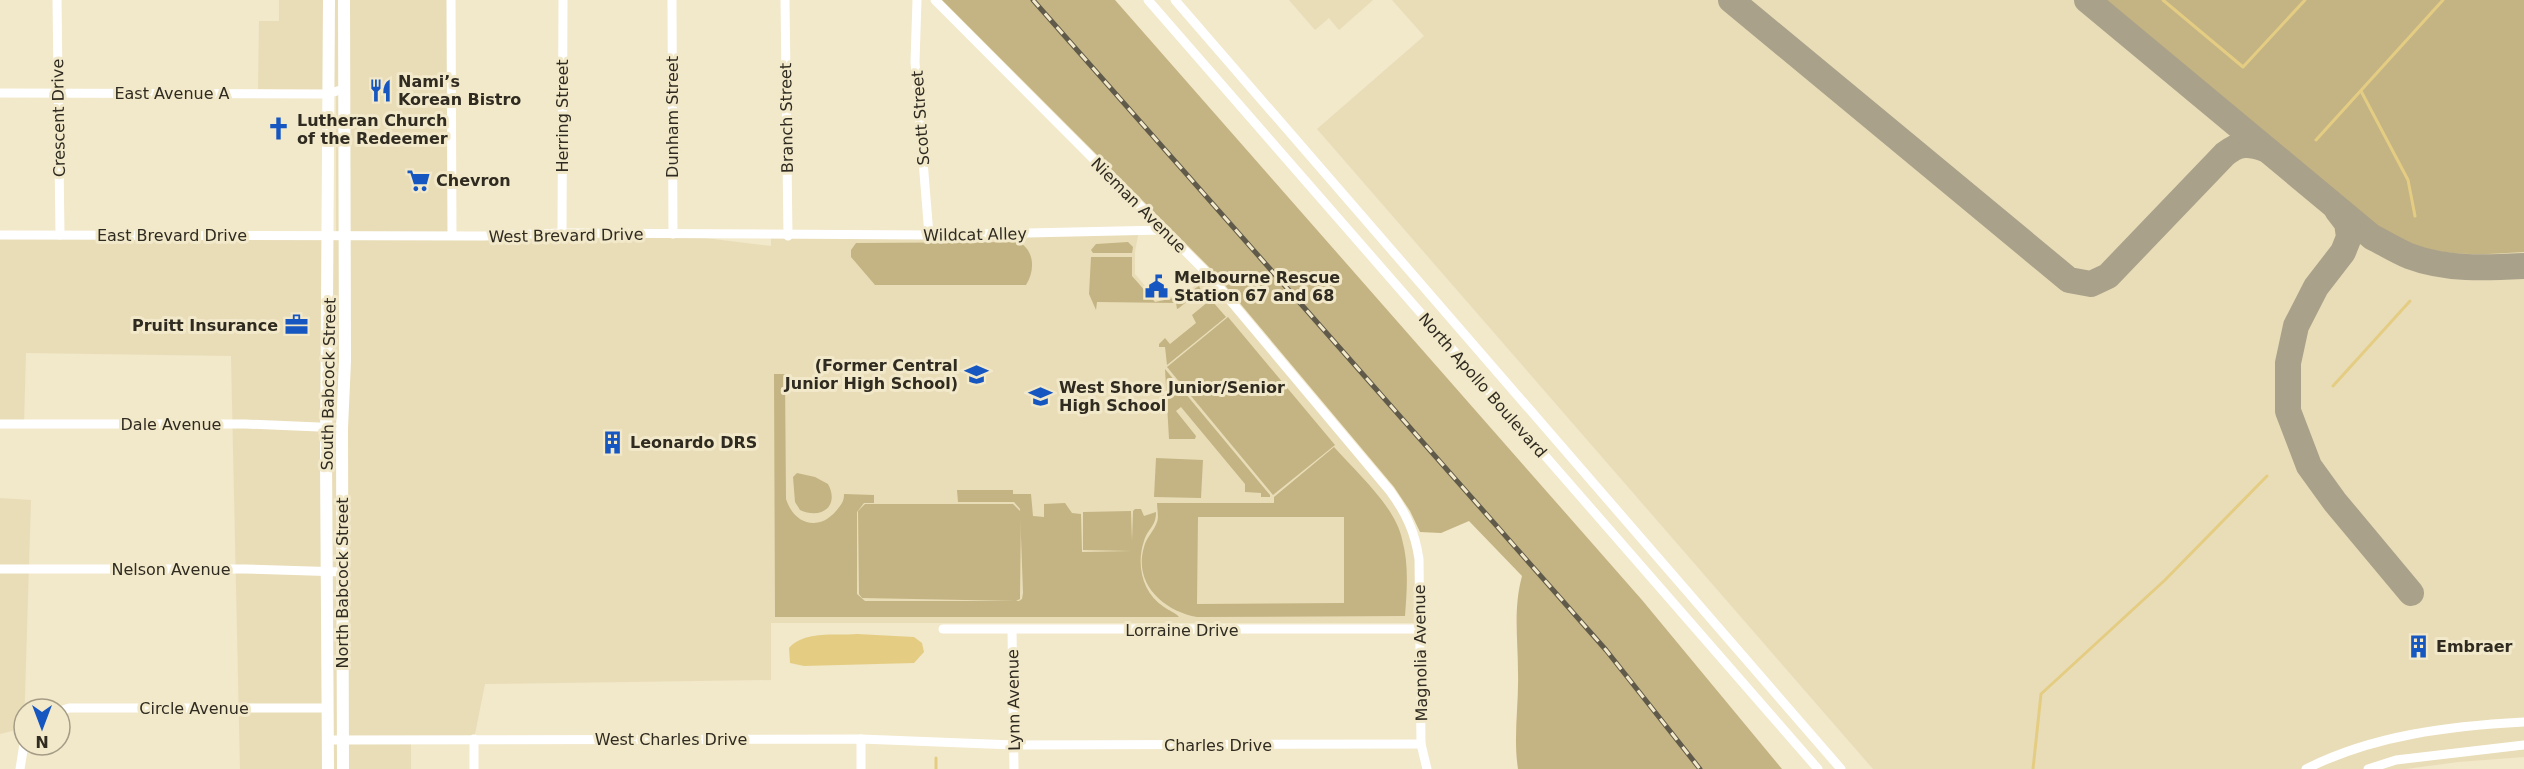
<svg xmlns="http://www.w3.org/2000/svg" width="2524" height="769" viewBox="0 0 2524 769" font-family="'DejaVu Sans',sans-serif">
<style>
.built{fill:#e9ddb8}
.green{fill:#c4b483;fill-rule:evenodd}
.water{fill:#e4cd83}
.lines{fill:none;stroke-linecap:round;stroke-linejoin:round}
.stream{stroke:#e4cd83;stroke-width:3}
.taxiway{stroke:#a9a18a;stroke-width:26}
.minor{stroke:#fff;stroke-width:9}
.major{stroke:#fff;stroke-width:12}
.rail-casing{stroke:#605a4a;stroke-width:5}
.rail{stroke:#f2e8ca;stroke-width:3;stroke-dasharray:9;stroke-linecap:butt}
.labels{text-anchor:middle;stroke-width:6;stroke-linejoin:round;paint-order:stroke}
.poi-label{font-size:16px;font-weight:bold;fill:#2f2b20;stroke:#f2e8ca;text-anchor:start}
.street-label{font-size:16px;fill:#2f2b20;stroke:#f2e8ca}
</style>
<rect width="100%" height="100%" fill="#f2e8ca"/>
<!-- built -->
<g class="built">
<path d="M279 0H451L452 235 673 234 771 246V236L1139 230 1135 252V274L1157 300 1182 294 1199 283 1208 274 1390 491 1416 537 1420 623H771V680L485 684 474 739H411V769H240L231 356 26 353 24 424H0V235L336 232V93L258 89 259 21H279Z"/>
<path d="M1289 0H1373L1339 30 1329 18 1315 30Z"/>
<path d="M1392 0H2524V757L2458 762 2406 769H1873L1317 129 1424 36Z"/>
<path d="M0 498 31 500 24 728 0 734Z"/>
</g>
<!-- green -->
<g class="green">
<path d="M942 0H1115L1642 600 1782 769H1518C1513 736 1519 705 1518 672 1518 638 1513 610 1522 576L1469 521 1441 533 1420 532 1410 511 1394 487 1212 270Z"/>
<path d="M2105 0H2524V252C2462 256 2428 258 2373 224Z"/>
<path d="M1019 242C1035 251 1035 271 1026 285H875L851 257V250L856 243Z"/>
<path d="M1128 242 1133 247 1132 253H1093L1091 250 1096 244Z"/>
<path d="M1091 257H1132V276L1155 302 1183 296 1199 286 1201 290 1179 308 1177 309 1176 303 1097 302 1096 310 1089 294Z"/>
<path d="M1209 301 1213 302 1226 317 1167 365 1165 347H1159V344L1165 338 1170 344 1196 323 1192 315Z"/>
<path d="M1228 317 1335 445 1273 495 1167 367Z"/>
<path d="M1165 369 1270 495V497H1261V493L1245 492V484L1181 407 1176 411 1196 436 1195 439H1169Z"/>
<path d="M774 374H785L786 499C794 524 818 532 836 511 841 505 844 502 844 494L874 495V503H864L857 512V594L865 601H1019L1022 599 1023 593 1020 509 1014 502H958L957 490H1013V494H1031L1033 516 1044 517V504L1065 503 1072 513 1081 514 1082 552 1132 551 1083 550V512L1131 511 1132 541 1133 511 1135 509H1141L1144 516 1156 512C1156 527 1148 528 1144 541 1136 564 1142 593 1164 607 1169 611 1175 612 1179 617H775Z"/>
<path d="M1334 447C1356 472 1395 506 1402 539 1409 564 1407 590 1405 616L1197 617C1164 611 1133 584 1144 547 1146 538 1154 531 1157 522 1159 517 1157 509 1157 503H1274V497ZM1344 517V603L1197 604 1198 517Z"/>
<path d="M1156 458 1203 460 1201 498 1154 497Z"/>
<path d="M797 473 815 477 828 484C840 506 821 520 800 510L795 502 793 477Z"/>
<path d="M865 504H1013L1021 512 1020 599 1016 601 862 598 859 594 858 511Z"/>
</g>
<!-- water -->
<path class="water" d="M857 634 914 637 922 643 924 652 914 663 804 666 790 663 789 648C805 630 835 636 857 634Z"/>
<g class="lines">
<!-- stream -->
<g class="stream">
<path d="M2163 0 2243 67 2305 0"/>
<path d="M2361 91 2408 180 2415 216"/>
<path d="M2316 140 2443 0"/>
<path d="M2333 386 2410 301"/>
<path d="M936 769V758"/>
<path d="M2033 769 2041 694 2165 580 2267 476"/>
</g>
<!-- taxiway -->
<g class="taxiway">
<path d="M1731 0 2069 280 2091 284 2108 276 2225 154C2239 143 2248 143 2265 149"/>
<path d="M2087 0 2372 237C2384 243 2397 251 2409 256 2446 270 2486 268 2524 266"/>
<path d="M2337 210 2347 223 2349 237 2343 252 2316 287 2296 326 2288 363V411L2309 466 2335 502 2411 593"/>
</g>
<!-- minor -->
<g class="minor">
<path d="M57 0 60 235"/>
<path d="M451 0 452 235"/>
<path d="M672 0 673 234"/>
<path d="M785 0 788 236"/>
<path d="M917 0 915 62 929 235"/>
<path d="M935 0 1208 274 1390 491C1406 513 1415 532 1419 559L1421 744 1427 769"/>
<path d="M1148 0 1818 769"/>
<path d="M1175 0 1841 769"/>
<path d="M0 93 327 94 344 89"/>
<path d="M562 233 563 0"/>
<path d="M0 235 484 236 562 233 929 235 1163 230"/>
<path d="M0 424H245L342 428"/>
<path d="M0 569H245L342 572"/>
<path d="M943 629H1420"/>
<path d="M1012 630 1014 769"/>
<path d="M60 711 69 708H328"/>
<path d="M474 739V769"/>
<path d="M328 740 861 739 1014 745 1421 744"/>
<path d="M20 769 24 744"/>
<path d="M861 769V739"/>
<path d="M2306 769C2373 735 2450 726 2524 722"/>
<path d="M2368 769 2396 760 2524 745"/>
</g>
<!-- major -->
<g class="major">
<path d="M328 769 326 457 329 0"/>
<path d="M343 769 342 428 345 361 344 0"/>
</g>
<defs>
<path id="rail" d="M1033 0 1606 650 1700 769"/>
</defs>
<!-- rail casing -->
<use href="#rail" class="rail-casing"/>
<!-- rail -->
<use href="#rail" class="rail"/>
</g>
<!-- icons -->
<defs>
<symbol id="restaurant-bare" viewBox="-9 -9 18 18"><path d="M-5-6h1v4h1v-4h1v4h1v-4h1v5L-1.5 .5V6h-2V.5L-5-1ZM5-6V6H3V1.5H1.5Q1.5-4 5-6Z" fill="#1556c1" stroke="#f2e8ca" stroke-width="2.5" paint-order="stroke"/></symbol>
<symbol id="church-bare" viewBox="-9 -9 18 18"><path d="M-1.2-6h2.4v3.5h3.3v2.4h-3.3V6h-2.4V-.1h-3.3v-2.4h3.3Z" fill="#1556c1" stroke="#f2e8ca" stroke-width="2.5" paint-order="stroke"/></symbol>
<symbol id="supermarket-bare" viewBox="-9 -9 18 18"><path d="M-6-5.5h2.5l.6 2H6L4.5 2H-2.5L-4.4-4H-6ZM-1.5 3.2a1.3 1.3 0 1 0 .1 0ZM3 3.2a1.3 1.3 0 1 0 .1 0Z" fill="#1556c1" stroke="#f2e8ca" stroke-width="2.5" paint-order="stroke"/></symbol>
<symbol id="civic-bare" viewBox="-9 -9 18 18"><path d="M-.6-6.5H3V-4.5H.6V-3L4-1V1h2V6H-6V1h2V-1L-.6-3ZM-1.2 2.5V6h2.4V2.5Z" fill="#1556c1" stroke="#f2e8ca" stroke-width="2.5" paint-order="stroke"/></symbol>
<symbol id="office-bare" viewBox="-9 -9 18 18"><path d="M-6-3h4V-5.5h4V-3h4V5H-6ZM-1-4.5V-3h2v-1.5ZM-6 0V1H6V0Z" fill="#1556c1" stroke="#f2e8ca" stroke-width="2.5" paint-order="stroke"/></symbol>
<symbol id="school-bare" viewBox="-9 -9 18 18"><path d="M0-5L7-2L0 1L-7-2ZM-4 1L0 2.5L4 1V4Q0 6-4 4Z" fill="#1556c1" stroke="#f2e8ca" stroke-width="2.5" paint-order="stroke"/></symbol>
<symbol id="building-bare" viewBox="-9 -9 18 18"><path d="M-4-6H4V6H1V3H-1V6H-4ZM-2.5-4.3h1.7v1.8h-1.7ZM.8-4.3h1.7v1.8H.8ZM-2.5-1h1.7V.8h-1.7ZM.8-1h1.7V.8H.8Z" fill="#1556c1" stroke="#f2e8ca" stroke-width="2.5" paint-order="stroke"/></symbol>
</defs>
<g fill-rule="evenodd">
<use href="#restaurant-bare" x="364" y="74" width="33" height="33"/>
<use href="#church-bare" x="262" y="112" width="33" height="33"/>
<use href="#supermarket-bare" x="402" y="164" width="33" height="33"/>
<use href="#civic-bare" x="1140" y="270" width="33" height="33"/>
<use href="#office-bare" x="280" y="308" width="33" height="33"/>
<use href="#school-bare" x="960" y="358" width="33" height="33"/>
<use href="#school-bare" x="1024" y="380" width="33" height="33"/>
<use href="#building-bare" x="596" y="426" width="33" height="33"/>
<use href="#building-bare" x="2402" y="630" width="33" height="33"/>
</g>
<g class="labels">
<!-- poi labels -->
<g class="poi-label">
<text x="398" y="87">Nami’s<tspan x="398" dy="18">Korean Bistro</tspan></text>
<text x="297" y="126">Lutheran Church<tspan x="297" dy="18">of the Redeemer</tspan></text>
<text x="436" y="186">Chevron</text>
<text x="1174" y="283">Melbourne Rescue<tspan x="1174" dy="18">Station 67 and 68</tspan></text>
<text x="278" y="331" text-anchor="end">Pruitt Insurance</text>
<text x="958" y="371" text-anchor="end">(Former Central<tspan x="958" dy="18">Junior High School)</tspan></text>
<text x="1059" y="393">West Shore Junior/Senior<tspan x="1059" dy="18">High School</tspan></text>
<text x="630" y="448">Leonardo DRS</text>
<text x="2436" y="652">Embraer</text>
</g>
<!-- street labels -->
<g class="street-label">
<text x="172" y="99">East Avenue A</text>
<text transform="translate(562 116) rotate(-90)" y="6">Herring Street</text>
<text transform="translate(672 117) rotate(-90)" y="6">Dunham Street</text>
<text transform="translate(58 118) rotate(-91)" y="6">Crescent Drive</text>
<text transform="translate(786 118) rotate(-91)" y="6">Branch Street</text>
<text transform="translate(920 118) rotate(-94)" y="6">Scott Street</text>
<text transform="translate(1139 205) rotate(45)" y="6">Nieman Avenue</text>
<text transform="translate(975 234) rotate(-1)" y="6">Wildcat Alley</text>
<text x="172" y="241">East Brevard Drive</text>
<text transform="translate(566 235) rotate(-1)" y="6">West Brevard Drive</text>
<text transform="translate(328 384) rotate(-89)" y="6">South Babcock Street</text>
<text transform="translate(1483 385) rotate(49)" y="6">North Apollo Boulevard</text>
<text x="171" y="430">Dale Avenue</text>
<text x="171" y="575">Nelson Avenue</text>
<text transform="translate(342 583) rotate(-90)" y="6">North Babcock Street</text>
<text x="1182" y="636">Lorraine Drive</text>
<text transform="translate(1420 653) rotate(-91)" y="6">Magnolia Avenue</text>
<text transform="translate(1013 700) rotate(-91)" y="6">Lynn Avenue</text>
<text x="194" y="714">Circle Avenue</text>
<text x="671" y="745">West Charles Drive</text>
<text x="1218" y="751">Charles Drive</text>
</g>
</g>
<!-- north arrow -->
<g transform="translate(42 727) rotate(180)"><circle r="28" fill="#f2e8ca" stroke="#a49c86" stroke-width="1.5"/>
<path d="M0-4.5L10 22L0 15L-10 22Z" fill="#1556c1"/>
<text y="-9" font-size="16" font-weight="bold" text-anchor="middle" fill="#2f2b20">N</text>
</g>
</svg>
